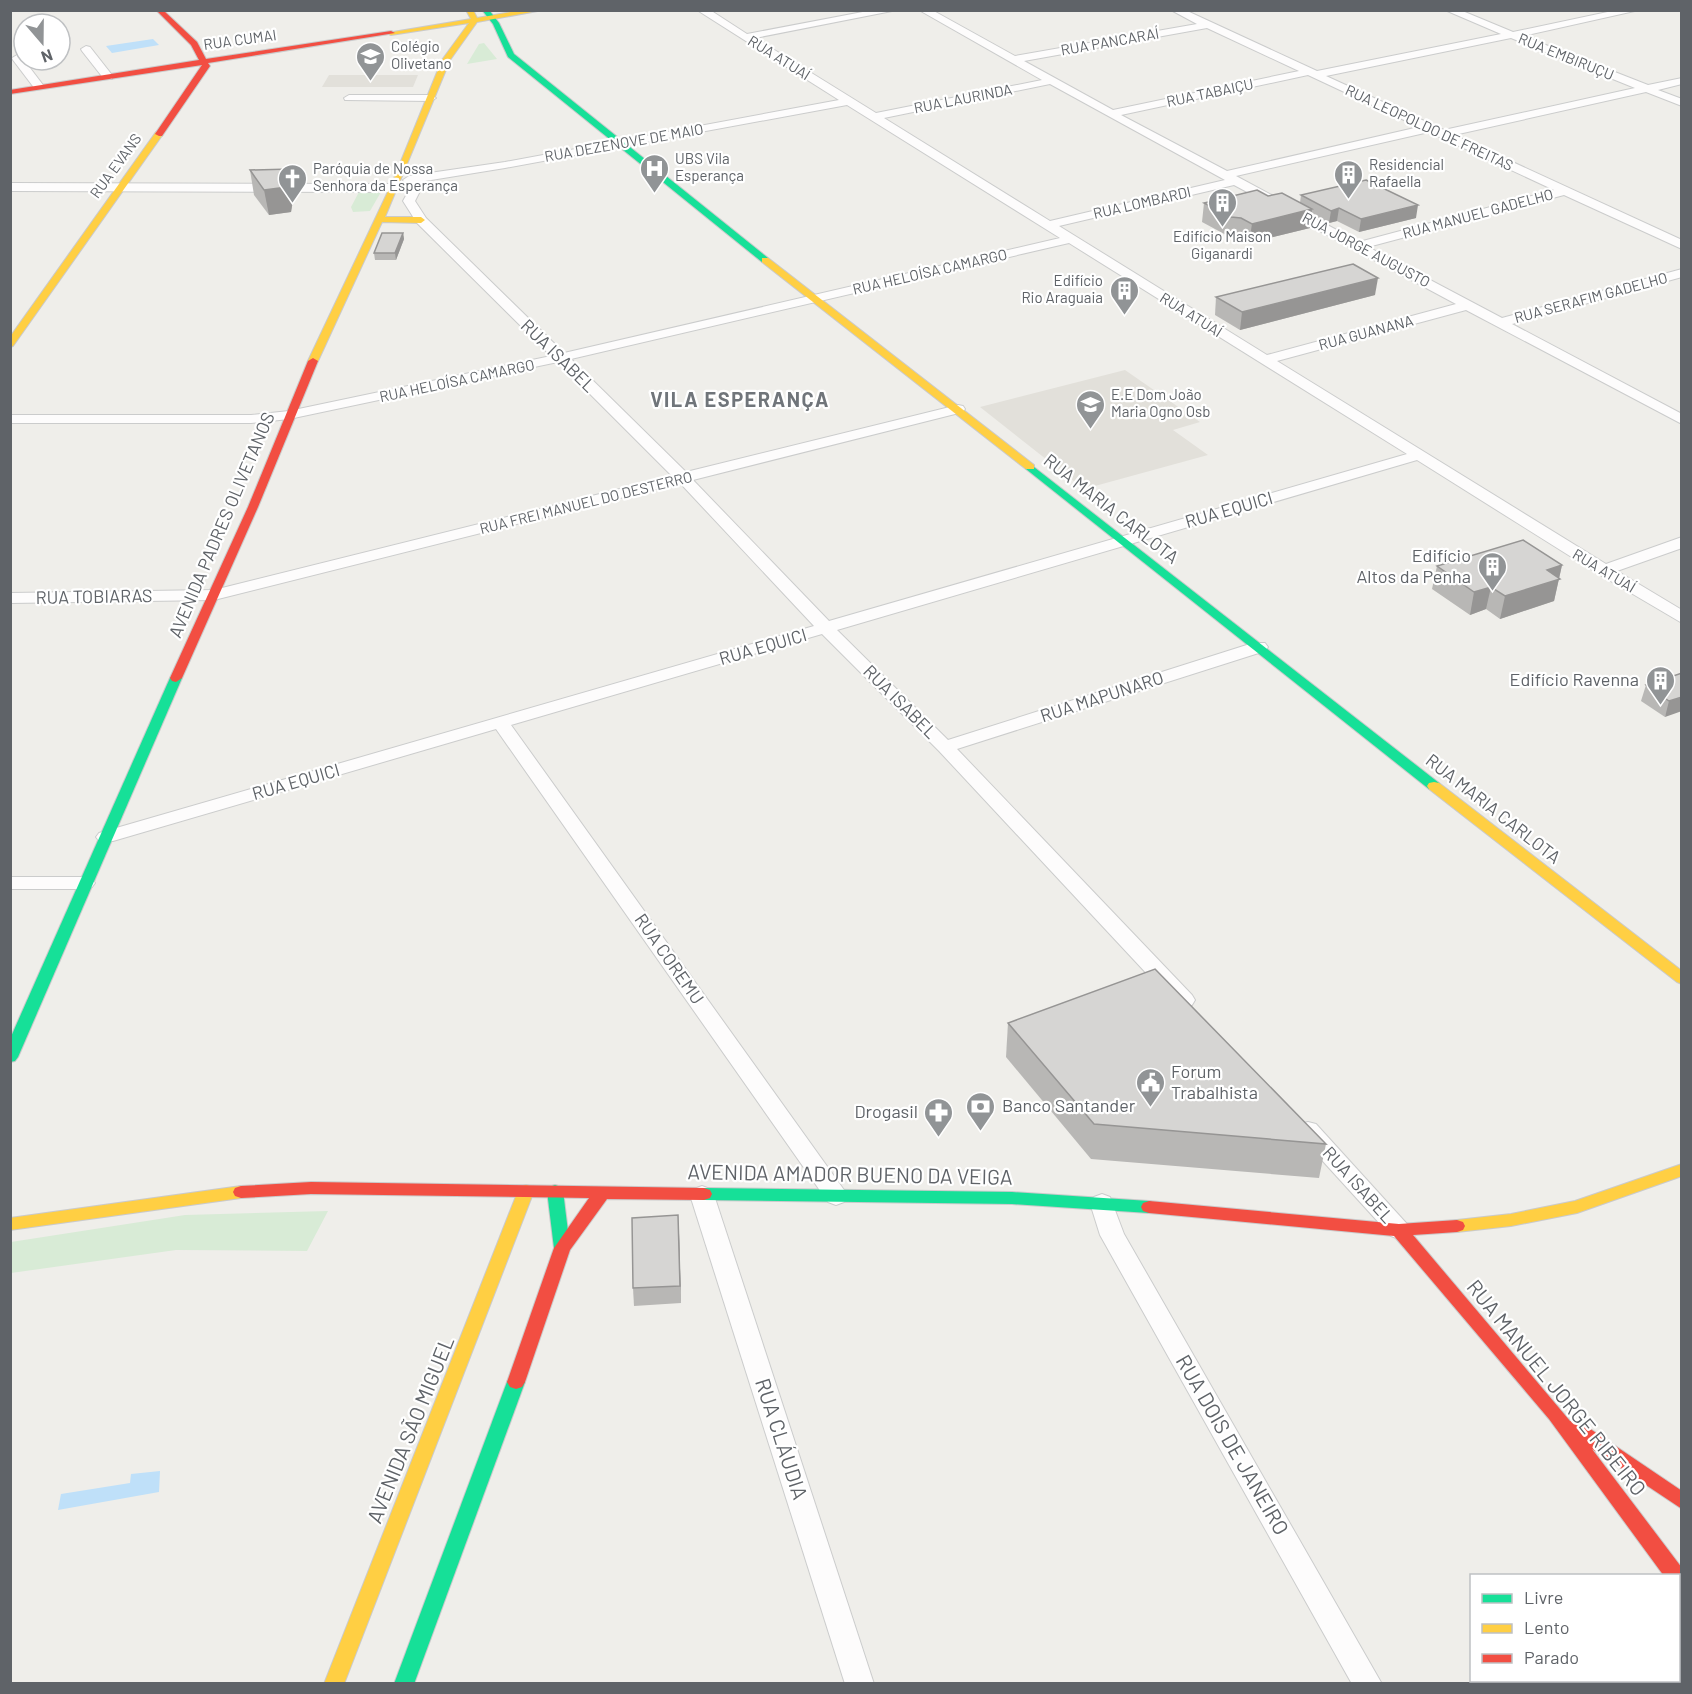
<svg xmlns="http://www.w3.org/2000/svg" width="1692" height="1694" viewBox="0 0 1692 1694" font-family="Barlow,sans-serif">
<style>
.education{fill:#e2e0da}
.green{fill:#d8ebd6}
.water{fill:#bfe0f9}
.lines{fill:none;stroke-linecap:round;stroke-linejoin:round}
.street-casing{stroke:#cbcccc;stroke-width:2}
.fast-casing{stroke:#cacacb;stroke-width:2}
.slow-casing{stroke:#cacacb;stroke-width:2}
.jam-casing{stroke:#cacacb;stroke-width:2}
.street{fill:#fdfcfc;fill-rule:evenodd}
.fast{fill:#16e098;fill-rule:evenodd}
.slow{fill:#ffcf43;fill-rule:evenodd}
.jam{fill:#f24e42;fill-rule:evenodd}
.wall{fill:#b8b7b5}
.shaded-wall{fill:#969594}
.building{fill:#d6d5d3;stroke:#969594;stroke-width:1.5}
.labels{text-anchor:middle;stroke-width:4.5;stroke-linejoin:round;paint-order:stroke}
.far-street-label{font-size:15px;fill:#5f6368;stroke:#fff}
.far-poi-label{font-size:15px;fill:#5f6368;stroke:#fff;text-anchor:start}
.street-label{font-size:18px;fill:#5f6368;stroke:#fff}
.poi-label{font-size:18px;fill:#5f6368;stroke:#fff;text-anchor:end}
.far-district-label{font-size:20px;font-weight:bold;letter-spacing:1.5px;fill:#70757a;stroke:#fff}
.near-street-label{font-size:21px;fill:#5f6368;stroke:#fff}
</style>
<rect width="100%" height="100%" fill="#efeeea"/>
<!-- education -->
<g class="education">
<path d="M329 75H418L413 87H322Z"/>
<path d="M1125 370 1200 422 1173 430 1208 455 1084 489 980 407Z"/>
</g>
<!-- green -->
<g class="green">
<path d="M484 43 497 59 467 64 479 44Z"/>
<path d="M359 192H381L370 211 353 212 351 207Z"/>
<path d="M328 1211 307 1251 176 1250 11 1273V1242L185 1215Z"/>
</g>
<!-- water -->
<g class="water">
<path d="M153 39 159 45 112 53 106 46Z"/>
<path d="M160 1471 159 1492 58 1510 61 1494 130 1483 131 1474Z"/>
</g>
<g class="lines">
<defs>
<g id="street">
<path d="M697 10H710L747 34 873 10H897L755 38 876 113 1042 80 919 10H932L1015 56 1197 24 1171 10H1185L1317 71 1501 34 1445 10H1460L1513 32 1617 10H1639L1523 36 1648 85 1682 78V84L1658 90 1682 99V106L1646 92 1454 135 1682 240V249L1564 195 1368 247 1502 318 1682 269V277L1512 324 1682 414V424L1466 310 1277 361 1606 564 1682 537V548L1617 571 1682 610V623L1597 573 1417 460 837 630 948 740 1253 643H1265L1268 647 1265 651 957 749 1192 995 1195 1000 1192 1005 1184 1007 1176 1005 939 751 822 634 511 725 844 1190 848 1196 844 1202 836 1205 828 1202 496 729 113 841H99L96 837 99 833 814 626 680 483 214 600 10 603V593L214 590 672 476 558 362 289 419 251 423H10V415H251L289 411 551 356 417 223 403 201 413 183H405L403 180 409 176 505 162 839 100ZM1207 28 1299 71 1113 110 1024 61ZM1511 38 1635 88 1444 130 1326 76ZM1308 75 1419 127 1227 171 1121 115ZM1050 84 1225 180 1050 221 884 118ZM847 105 1060 238 564 353 426 218 415 201 425 181 505 168ZM1429 132 1554 190 1359 242 1236 176ZM1234 185 1456 304 1267 355 1059 226ZM1069 243 1407 454 829 621 693 480 963 412 965 409 963 406 958 405 686 472 571 359Z"/>
<path d="M86 46 90 47 112 75V79H104L82 51 81 49Z"/>
<path d="M17 55 21 56 43 85V89H35L13 60 12 58Z"/>
<path d="M349 95H431L436 98 431 101 345 100 344 98Z"/>
<path d="M10 183 393 184 399 188 393 192 10 191Z"/>
<path d="M10 877H85L92 879 95 883 92 887 85 889H10Z"/>
<path d="M1308 1122 1316 1124 1407 1224 1411 1230 1407 1236 1399 1239 1391 1236 1300 1136 1297 1130 1300 1124Z"/>
<path d="M702 1186 710 1189 714 1195 874 1684H845L690 1195 694 1189Z"/>
<path d="M1102 1194 1110 1197 1124 1234 1382 1684H1352L1100 1235 1090 1203 1094 1197Z"/>
<path d="M1682 1657V1683L1669 1681 1668 1684H1633L1634 1680H1678V1658Z"/>
</g>
<g id="fast">
<path d="M482 10H489L499 23 514 54 768 258V262H762L508 57 493 24Z"/>
<path d="M1030 464 1439 783 1441 786 1439 789H1429L1026 469 1025 467Z"/>
<path d="M176 674 182 678 18 1057 15 1061 10 1062V1039L170 678Z"/>
<path d="M555 1185 561 1187 563 1191 570 1248 568 1252 562 1254 556 1252 554 1248 547 1191 549 1187Z"/>
<path d="M704 1188 1012 1192 1149 1201 1155 1203 1157 1207 1155 1211 1149 1213 1012 1204 704 1200 698 1198 696 1194 698 1190Z"/>
<path d="M516 1375 522 1377 525 1382 414 1684H394L507 1382 510 1377Z"/>
</g>
<g id="slow">
<path d="M466 10H473L477 18 523 10H543L477 22 450 60 385 217H421L425 220 421 223 382 222 318 361 310 363 308 361 393 181 442 60 469 23 391 35 387 33 471 19Z"/>
<path d="M156 132 163 134 13 346 10 347V337Z"/>
<path d="M762 258H768L1034 465V469H1026L762 262Z"/>
<path d="M1434 782 1439 783 1682 971V984L1677 982 1429 789 1427 786 1429 783Z"/>
<path d="M1682 1164V1176L1577 1213 1511 1226 1457 1232 1451 1230 1449 1226 1451 1222 1457 1220 1511 1214 1575 1201Z"/>
<path d="M526 1185 532 1187 534 1191 344 1684H324L518 1191 520 1187Z"/>
<path d="M241 1186 247 1188 249 1192 247 1196 241 1198 10 1230V1218Z"/>
</g>
<g id="jam">
<path d="M156 10H163L197 42 206 59 391 31 395 33 208 63 210 66 162 136H159L155 134 202 65 10 94V90L199 60 191 45Z"/>
<path d="M313 358 318 361 258 507 182 678 176 682 172 681 170 678 248 507 308 361Z"/>
<path d="M311 1182 704 1188 710 1190 712 1194 710 1198 704 1200 607 1199 570 1250 525 1382 522 1387 516 1389 510 1387 507 1382 554 1248 589 1198 311 1194 241 1198 235 1196 233 1192 235 1188 241 1186Z"/>
<path d="M1149 1201 1399 1224 1457 1220 1463 1222 1465 1226 1463 1230 1457 1232 1413 1235 1570 1421 1580 1422 1682 1491V1509L1592 1449 1682 1568V1583L1678 1584V1576H1664L1549 1419 1394 1236 1149 1213 1143 1211 1141 1207 1143 1203Z"/>
</g>
</defs>
<!-- street casing -->
<use href="#street" class="street-casing"/>
<!-- fast casing -->
<use href="#fast" class="fast-casing"/>
<!-- slow casing -->
<use href="#slow" class="slow-casing"/>
<!-- jam casing -->
<use href="#jam" class="jam-casing"/>
<!-- street -->
<use href="#street" class="street"/>
<!-- fast -->
<use href="#fast" class="fast"/>
<!-- slow -->
<use href="#slow" class="slow"/>
<!-- jam -->
<use href="#jam" class="jam"/>
</g>
<!-- wall -->
<g class="wall">
<path d="M250 170 294 194 291 212 269 215 254 195Z"/>
<path d="M1301 195 1416 218 1359 232 1337 221 1329 223 1311 214 1310 228 1249 243 1238 237 1228 236 1202 222 1204 203 1268 196 1300 203Z"/>
<path d="M403 233 404 239 396 260H375L374 253Z"/>
<path d="M1375 295 1240 330 1215 315 1216 297Z"/>
<path d="M1562 565 1554 601 1500 619 1486 609 1470 615 1432 589 1437 566Z"/>
<path d="M1682 673 1665 717 1641 701 1646 685Z"/>
<path d="M1008 1023 1326 1144 1319 1178 1091 1159 1006 1057Z"/>
<path d="M679 1233 681 1303 634 1306 633 1288Z"/>
</g>
<!-- shaded-wall -->
<g class="shaded-wall">
<path d="M291 169 294 194 291 212 269 215 264 190Z"/>
<path d="M1418 205 1416 218 1359 232 1361 219Z"/>
<path d="M1339 208 1337 221 1329 223 1331 211Z"/>
<path d="M1312 209 1310 228 1249 243 1252 224Z"/>
<path d="M403 233 404 239 396 260 395 253Z"/>
<path d="M1378 278 1375 295 1240 330 1242 312Z"/>
<path d="M1562 565 1554 601 1500 619 1505 596 1547 570Z"/>
<path d="M1491 587 1486 609 1470 615 1474 592Z"/>
<path d="M1682 697V711L1665 717 1669 701Z"/>
<path d="M678 1215 679 1233 681 1303 680 1286Z"/>
</g>
<!-- building -->
<g class="building">
<path d="M291 169 287 187 264 190 250 170Z"/>
<path d="M1366 180 1418 205 1361 219 1339 208 1331 211 1301 195Z"/>
<path d="M1257 190 1268 196 1282 193 1312 209 1252 224 1241 218 1231 217 1204 203Z"/>
<path d="M382 233H403L395 253H374Z"/>
<path d="M1353 264 1378 278 1242 312 1216 297Z"/>
<path d="M1523 540 1562 565 1547 570 1560 579 1505 596 1491 587 1474 592 1437 566Z"/>
<path d="M1682 673V697L1669 701 1646 685Z"/>
<path d="M1155 969 1326 1144 1094 1124 1008 1023Z"/>
<path d="M678 1215 680 1286 633 1288 632 1218Z"/>
</g>
<!-- icons -->
<defs>
<symbol id="school-pin" viewBox="-11 -11 22 30"><path d="M0 17L-7.5 6A9.5 9.5 0 1 1 7.5 6Z" fill="#919496" stroke="#fff"/><path d="M0-5L7-2L0 1L-7-2ZM-4 1L0 2.5L4 1V4Q0 6-4 4Z" fill="#fff"/></symbol>
<symbol id="hospital-pin" viewBox="-11 -11 22 30"><path d="M0 17L-7.5 6A9.5 9.5 0 1 1 7.5 6Z" fill="#919496" stroke="#fff"/><path d="M-5-5h3v3.5h4V-5h3V5h-3V1.5h-4V5h-3Z" fill="#fff"/></symbol>
<symbol id="building-pin" viewBox="-11 -11 22 30"><path d="M0 17L-7.5 6A9.5 9.5 0 1 1 7.5 6Z" fill="#919496" stroke="#fff"/><path d="M-4-6H4V6H1V3H-1V6H-4ZM-2.5-4.3h1.7v1.8h-1.7ZM.8-4.3h1.7v1.8H.8ZM-2.5-1h1.7V.8h-1.7ZM.8-1h1.7V.8H.8Z" fill="#fff"/></symbol>
<symbol id="church-pin" viewBox="-11 -11 22 30"><path d="M0 17L-7.5 6A9.5 9.5 0 1 1 7.5 6Z" fill="#919496" stroke="#fff"/><path d="M-1.2-6h2.4v3.5h3.3v2.4h-3.3V6h-2.4V-.1h-3.3v-2.4h3.3Z" fill="#fff"/></symbol>
<symbol id="civic-pin" viewBox="-11 -11 22 30"><path d="M0 17L-7.5 6A9.5 9.5 0 1 1 7.5 6Z" fill="#919496" stroke="#fff"/><path d="M-.6-6.5H3V-4.5H.6V-3L4-1V1h2V6H-6V1h2V-1L-.6-3ZM-1.2 2.5V6h2.4V2.5Z" fill="#fff"/></symbol>
<symbol id="bank-pin" viewBox="-11 -11 22 30"><path d="M0 17L-7.5 6A9.5 9.5 0 1 1 7.5 6Z" fill="#919496" stroke="#fff"/><path d="M-6-4H6V4H-6ZM0-2.3a2.3 2.3 0 1 0 0 4.6a2.3 2.3 0 1 0 0-4.6Z" fill="#fff"/></symbol>
<symbol id="pharmacy-pin" viewBox="-11 -11 22 30"><path d="M0 17L-7.5 6A9.5 9.5 0 1 1 7.5 6Z" fill="#919496" stroke="#fff"/><path d="M-2-6h4v4h4v4h-4v4h-4v-4h-4v-4h4Z" fill="#fff"/></symbol>
</defs>
<g fill-rule="evenodd">
<use href="#school-pin" x="354" y="40" width="33" height="45"/>
<use href="#hospital-pin" x="638" y="152" width="33" height="45"/>
<use href="#building-pin" x="1332" y="158" width="33" height="45"/>
<use href="#church-pin" x="276" y="162" width="33" height="45"/>
<use href="#building-pin" x="1206" y="186" width="33" height="45"/>
<use href="#building-pin" x="1108" y="274" width="33" height="45"/>
<use href="#school-pin" x="1074" y="388" width="33" height="45"/>
<use href="#building-pin" x="1476" y="550" width="33" height="45"/>
<use href="#building-pin" x="1644" y="664" width="33" height="45"/>
<use href="#civic-pin" x="1134" y="1066" width="33" height="45"/>
<use href="#bank-pin" x="964" y="1090" width="33" height="45"/>
<use href="#pharmacy-pin" x="922" y="1096" width="33" height="45"/>
</g>
<g class="labels">
<!-- far-street labels -->
<g class="far-street-label">
<text transform="translate(240 40) rotate(-8)" y="5">RUA CUMAI</text>
<text transform="translate(1110 42) rotate(-10)" y="5">RUA PANCARAÍ</text>
<text transform="translate(1566 57) rotate(22)" y="5">RUA EMBIRUÇU</text>
<text transform="translate(779 58) rotate(32)" y="5">RUA ATUAÍ</text>
<text transform="translate(1210 93) rotate(-12)" y="5">RUA TABAIÇU</text>
<text transform="translate(963 99) rotate(-11)" y="5">RUA LAURINDA</text>
<text transform="translate(1429 128) rotate(25)" y="5">RUA LEOPOLDO DE FREITAS</text>
<text transform="translate(624 143) rotate(-10)" y="5">RUA DEZENOVE DE MAIO</text>
<text transform="translate(116 166) rotate(-54)" y="5">RUA EVANS</text>
<text transform="translate(1142 203) rotate(-13)" y="5">RUA LOMBARDI</text>
<text transform="translate(1478 214) rotate(-15)" y="5">RUA MANUEL GADELHO</text>
<text transform="translate(1366 250) rotate(28)" y="5">RUA JORGE AUGUSTO</text>
<text transform="translate(930 272) rotate(-13)" y="5">RUA HELOÍSA CAMARGO</text>
<text transform="translate(1591 298) rotate(-15)" y="5">RUA SERAFIM GADELHO</text>
<text transform="translate(1191 315) rotate(32)" y="5">RUA ATUAÍ</text>
<text transform="translate(1366 333) rotate(-15)" y="5">RUA GUANANA</text>
<text transform="translate(457 381) rotate(-12)" y="5">RUA HELOÍSA CAMARGO</text>
<text transform="translate(586 503) rotate(-14)" y="5">RUA FREI MANUEL DO DESTERRO</text>
<text transform="translate(1604 571) rotate(31)" y="5">RUA ATUAÍ</text>
</g>
<!-- far-poi labels -->
<g class="far-poi-label">
<text x="391" y="52">Colégio<tspan x="391" dy="17">Olivetano</tspan></text>
<text x="675" y="164">UBS Vila<tspan x="675" dy="17">Esperança</tspan></text>
<text x="1369" y="170">Residencial<tspan x="1369" dy="17">Rafaella</tspan></text>
<text x="313" y="174">Paróquia de Nossa<tspan x="313" dy="17">Senhora da Esperança</tspan></text>
<text x="1222" y="242" text-anchor="middle">Edifício Maison<tspan x="1222" dy="17">Giganardi</tspan></text>
<text x="1103" y="286" text-anchor="end">Edifício<tspan x="1103" dy="17">Rio Araguaia</tspan></text>
<text x="1111" y="400">E.E Dom João<tspan x="1111" dy="17">Maria Ogno Osb</tspan></text>
</g>
<!-- street labels -->
<g class="street-label">
<text transform="translate(558 356) rotate(44)" y="6">RUA ISABEL</text>
<text transform="translate(1111 509) rotate(38)" y="6">RUA MARIA CARLOTA</text>
<text transform="translate(1229 510) rotate(-16)" y="6">RUA EQUICI</text>
<text transform="translate(222 525) rotate(-67)" y="6">AVENIDA PADRES OLIVETANOS</text>
<text transform="translate(94 597) rotate(-1)" y="6">RUA TOBIARAS</text>
<text transform="translate(763 647) rotate(-16)" y="6">RUA EQUICI</text>
<text transform="translate(1102 697) rotate(-18)" y="6">RUA MAPUNARO</text>
<text transform="translate(900 702) rotate(45)" y="6">RUA ISABEL</text>
<text transform="translate(296 782) rotate(-16)" y="6">RUA EQUICI</text>
<text transform="translate(1493 809) rotate(38)" y="6">RUA MARIA CARLOTA</text>
<text transform="translate(669 959) rotate(55)" y="6">RUA COREMU</text>
<text transform="translate(1358 1185) rotate(48)" y="6">RUA ISABEL</text>
</g>
<!-- poi labels -->
<g class="poi-label">
<text x="1471" y="562">Edifício<tspan x="1471" dy="21">Altos da Penha</tspan></text>
<text x="1639" y="686">Edifício Ravenna</text>
<text x="1171" y="1078" text-anchor="start">Forum<tspan x="1171" dy="21">Trabalhista</tspan></text>
<text x="1002" y="1112" text-anchor="start">Banco Santander</text>
<text x="918" y="1118">Drogasil</text>
</g>
<!-- far-district labels -->
<g class="far-district-label">
<text x="740" y="407">VILA ESPERANÇA</text>
</g>
<!-- near-street labels -->
<g class="near-street-label">
<text transform="translate(850 1175) rotate(1)" y="7">AVENIDA AMADOR BUENO DA VEIGA</text>
<text transform="translate(1556 1388) rotate(51)" y="7">RUA MANUEL JORGE RIBEIRO</text>
<text transform="translate(411 1430) rotate(-68)" y="7">AVENIDA SÃO MIGUEL</text>
<text transform="translate(781 1439) rotate(72)" y="7">RUA CLÁUDIA</text>
<text transform="translate(1232 1445) rotate(60)" y="7">RUA DOIS DE JANEIRO</text>
</g>
</g>
<!-- border -->
<rect width="1692" height="1694" fill="none" stroke="#5f6368" stroke-width="24"/>
<!-- legend -->
<rect x="1470" y="1574" width="210" height="108" fill="#ffffff" stroke="#bfc1c3" stroke-width="1.5"/>
<rect x="1482" y="1594" width="30" height="9" fill="#16e098" stroke="#bfc1c3" stroke-width="1.5"/>
<text x="1524" y="1604" font-size="18" fill="#5f6368">Livre</text>
<rect x="1482" y="1624" width="30" height="9" fill="#ffcf43" stroke="#bfc1c3" stroke-width="1.5"/>
<text x="1524" y="1634" font-size="18" fill="#5f6368">Lento</text>
<rect x="1482" y="1654" width="30" height="9" fill="#f24e42" stroke="#bfc1c3" stroke-width="1.5"/>
<text x="1524" y="1664" font-size="18" fill="#5f6368">Parado</text>
<!-- north arrow -->
<g transform="translate(42 42) rotate(160)"><circle r="28" fill="#ffffff" stroke="#bfc1c3" stroke-width="1.5"/>
<path d="M0-4.5L10 22L0 15L-10 22Z" fill="#919496"/>
<text y="-9" font-size="16" font-weight="bold" text-anchor="middle" fill="#5f6368">N</text>
</g>
</svg>
